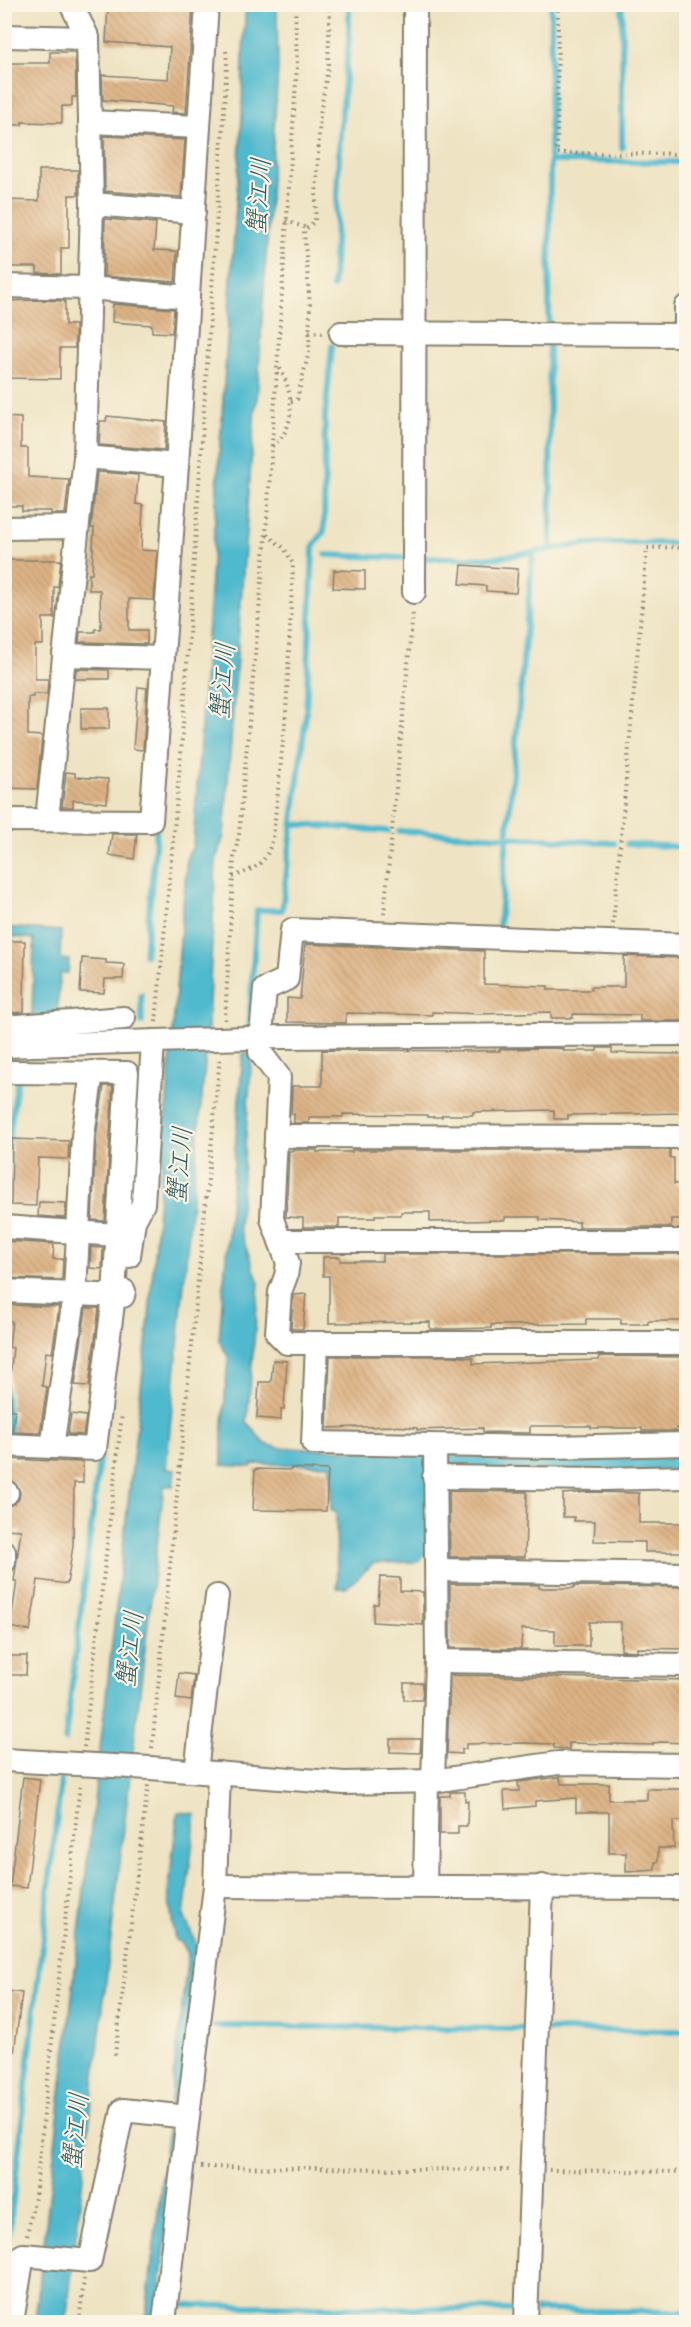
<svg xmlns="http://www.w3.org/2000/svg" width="691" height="2327" viewBox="0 0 691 2327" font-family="Caveat,'Klee One',sans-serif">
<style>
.water{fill:#50b9ce;stroke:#366a75;stroke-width:1.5}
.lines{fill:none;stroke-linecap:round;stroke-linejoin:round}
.stream{stroke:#50b9ce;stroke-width:6}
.building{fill:url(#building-back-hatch)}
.minor-casing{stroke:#85806f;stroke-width:26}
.path{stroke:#85806f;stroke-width:4;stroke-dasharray:1.5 4.5;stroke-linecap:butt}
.minor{stroke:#fff;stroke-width:22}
.labels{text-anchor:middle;stroke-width:4.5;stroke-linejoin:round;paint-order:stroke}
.water-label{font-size:26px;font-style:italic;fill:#315b63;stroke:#fcf5e5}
</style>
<defs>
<pattern id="building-back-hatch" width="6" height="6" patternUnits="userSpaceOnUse" patternTransform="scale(1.5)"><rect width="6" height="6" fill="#ddb385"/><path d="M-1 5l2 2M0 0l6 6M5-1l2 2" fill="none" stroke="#bd9972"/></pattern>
</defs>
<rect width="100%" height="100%" fill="#fcf5e5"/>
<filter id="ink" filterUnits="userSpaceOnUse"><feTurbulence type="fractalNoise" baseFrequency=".0167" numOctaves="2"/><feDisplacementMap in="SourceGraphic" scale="12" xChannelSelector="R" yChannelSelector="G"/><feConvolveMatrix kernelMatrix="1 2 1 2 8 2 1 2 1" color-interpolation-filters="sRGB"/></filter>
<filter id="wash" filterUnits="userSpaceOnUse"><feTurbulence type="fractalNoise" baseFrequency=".008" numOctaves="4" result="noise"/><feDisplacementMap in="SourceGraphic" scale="24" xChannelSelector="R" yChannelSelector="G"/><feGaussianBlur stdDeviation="1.35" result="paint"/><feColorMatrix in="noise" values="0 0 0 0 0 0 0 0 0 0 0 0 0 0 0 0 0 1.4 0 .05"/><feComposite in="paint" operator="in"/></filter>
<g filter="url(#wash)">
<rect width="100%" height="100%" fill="#eee3c2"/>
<!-- water -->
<g class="water">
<path d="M246 5H277L278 68 257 401 255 408 224 836 216 859 207 1044 166 1469 175 1470 173 1486H164L66 2322H35L149 1317 187 857 193 846 242 116 243 51Z"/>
<path d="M4 927 61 931 60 959 69 960 68 973H60L57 1017H32L34 939 5 936Z"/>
<path d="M243 1053H252L239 1228 259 1283 247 1422 265 1444 282 1448 425 1452 686 1451V1470H428L430 1550 417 1562 374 1563 346 1588H337L336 1512 331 1511V1465L252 1464V1467L222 1465V1438L228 1357 219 1340Z"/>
<path d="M178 1812 196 1814 184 1916 199 1950 156 2322H145L188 1954 182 1943 175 1940 168 1892Z"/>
</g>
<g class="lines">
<!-- stream -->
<g class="stream">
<path d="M622 148V4"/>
<path d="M550 161 680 162"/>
<path d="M333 287 340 131 349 38V4"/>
<path d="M549 323 551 4"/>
<path d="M549 344 551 549"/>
<path d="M326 555 408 558"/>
<path d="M421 558H495L587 544 616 543H684"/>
<path d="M293 824 388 831"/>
<path d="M399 831 614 843"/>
<path d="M627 844 686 847"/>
<path d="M499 926 533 552"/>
<path d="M145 955 157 825"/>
<path d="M141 995 142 1022"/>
<path d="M249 1025 257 910H282L306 714 313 547 324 531 325 416 332 346"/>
<path d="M4 1165 18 1078"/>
<path d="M4 1387 10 1435"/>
<path d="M65 1740 100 1453"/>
<path d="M215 2026 528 2029"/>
<path d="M549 2030 686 2031"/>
<path d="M4 2277 61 1780"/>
<path d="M179 2305 518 2310"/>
<path d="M537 2310 686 2312"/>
</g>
</g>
<g id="blocks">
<!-- building -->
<g class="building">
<path d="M108 4H193L186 113 172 112 173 106 103 100 102 75 168 79 170 47 106 42Z"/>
<path d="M50 52H75L76 97H72V106H62V123L22 122V125H4V63H50Z"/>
<path d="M104 136 185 140 181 197 105 191Z"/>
<path d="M39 170H78V195H69V248H61V274L37 273V267H4V200L39 201Z"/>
<path d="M105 219 156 223 154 250 177 251 175 282 104 276Z"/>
<path d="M37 300 65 301V325H75V348H60V379L4 378V301Z"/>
<path d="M113 304 174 309 172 333 152 332V325L112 322Z"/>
<path d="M107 416 166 422 164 450 99 445 100 421H106Z"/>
<path d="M4 417 21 418V448H28V477L69 479 65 514H51V511H22V506H4Z"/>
<path d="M97 472 138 475 136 504 143 505 141 550 157 551 154 600 129 599V630H147V644L79 642 80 632H95V629H101L100 590H89V574H92L94 528H91Z"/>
<path d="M4 560H61L58 587H54V618H43V645H35V679H48L47 694H33V697H28V735L42 736 37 789 4 788Z"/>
<path d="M462 565 518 569 516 593 486 591V586L460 584Z"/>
<path d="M334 570 365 571V589L333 588Z"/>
<path d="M76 669 109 670V679H75Z"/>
<path d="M138 687 147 688 143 750 133 749Z"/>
<rect x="81" y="708" width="28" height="21"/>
<path d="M66 772 75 773V777L108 779 107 803 73 800V807H62Z"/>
<path d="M112 834H137L134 859 109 855Z"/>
<path d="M4 941H25L24 1012 4 1013Z"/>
<path d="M305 944 484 951V984L548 986V990H591V987H624V956L684 958V993H687V1021H640V1015L573 1014V1018H551V1012L481 1014 432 1012V1015L346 1013V1023L287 1022V998L300 999Z"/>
<path d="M82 958 106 960V963L124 964 123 979H105L104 993 80 992Z"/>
<path d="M552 1048 564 1049V1051H597V1048H612V1053L687 1054 684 1113 568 1115V1119H554V1110L473 1112V1115H442V1117H427V1115L343 1114V1117H309V1123H294V1114H291L292 1086H322V1050L500 1051V1049Z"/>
<path d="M104 1086H113L105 1221 92 1220 96 1137Z"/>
<path d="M12 1139 69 1141 68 1159 38 1158 36 1206 11 1205Z"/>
<path d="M294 1150H317V1152H352V1150H670V1158H674V1184H679V1190H687V1219H671V1227H579V1222L540 1220V1217H505V1220L430 1222V1212H401V1215H375V1218H339V1227H303V1218L286 1217 289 1151Z"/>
<path d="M39 1202 66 1203 65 1218 38 1216Z"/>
<path d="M4 1241 54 1244 53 1259H63L62 1280 4 1278Z"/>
<path d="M91 1247 103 1248 102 1269 90 1268Z"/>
<path d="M382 1254H687V1321H648V1324H621V1319H586V1324L491 1325V1328L453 1329H430V1322L329 1323V1276H323V1257H340V1261H382Z"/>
<path d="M306 1294 303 1329H293L291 1328 293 1295Z"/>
<path d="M11 1305 59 1307 52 1353 46 1352 42 1386 47 1387 40 1433 12 1432 15 1410H11L10 1377 13 1348 9 1347 12 1321H9Z"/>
<path d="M86 1308H99L89 1386 75 1385Z"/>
<path d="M330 1356H453L473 1358V1364L599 1360V1356L687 1357 685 1428H676V1431H642V1428H591V1426H530V1433L483 1432V1428L417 1430V1428L394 1426 327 1428Z"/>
<path d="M273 1360 287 1361 284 1409H281V1420L257 1418 259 1382H271Z"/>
<path d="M71 1414 86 1416 83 1435 68 1434Z"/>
<path d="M4 1459 83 1462V1483H74L73 1546 67 1584 38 1580 30 1631 10 1627 17 1581H14L21 1530 4 1529V1506L14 1504 19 1499 20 1492 14 1482 4 1479Z"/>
<path d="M291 1468 328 1470 326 1511 253 1510 255 1469 291 1470Z"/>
<path d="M449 1491 527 1492 525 1557H450Z"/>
<path d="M590 1492 639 1493V1523H683L682 1552H645V1542L594 1541 595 1521H574V1517H563V1494Z"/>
<path d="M380 1577 400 1578V1591L423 1592V1625L373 1622 374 1604H378Z"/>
<path d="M450 1584 539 1585V1588H574V1586L685 1587 684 1649 637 1648V1651L621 1650V1622H589V1646H555V1630L522 1629 521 1649 450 1648Z"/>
<path d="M4 1656H27L26 1675H4Z"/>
<path d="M179 1673 194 1675 191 1701 176 1699Z"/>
<path d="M450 1675 686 1680 685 1743 661 1742 653 1743V1745L569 1743V1749L554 1748V1744L525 1743 466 1744V1749H462V1754L447 1753Z"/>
<path d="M404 1683H423L422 1700H404Z"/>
<path d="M390 1739H421L420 1753 390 1752Z"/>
<path d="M23 1777 40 1779 27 1888 10 1886Z"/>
<path d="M560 1777 561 1784H609V1800H647V1789H687V1821H673L674 1848H658V1862H655V1870L626 1872V1853H609V1812H576V1798L535 1801V1806L505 1809 504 1791H519L518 1782Z"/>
<path d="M450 1792H465V1801H468L467 1826H458V1834H440V1796H450Z"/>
<path d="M8 1991 22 1993 14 2053H4V1998H7Z"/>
</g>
</g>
</g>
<g filter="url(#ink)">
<use href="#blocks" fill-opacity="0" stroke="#85806f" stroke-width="1.5"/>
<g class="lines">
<defs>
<g id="minor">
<path d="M71 4 88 38"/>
<path d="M4 36 88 38 92 204 85 457 47 819"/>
<path d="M90 122 199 127"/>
<path d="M92 204 194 212"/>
<path d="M4 286 90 288 188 297"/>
<path d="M341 333 686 335"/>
<path d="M686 335V307"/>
<path d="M85 457 177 465"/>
<path d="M4 528 77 527"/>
<path d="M414 592 415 4"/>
<path d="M64 655 163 658"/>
<path d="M4 820 151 821 177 465 207 4"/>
<path d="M262 1024 265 989 287 979 292 930 686 945"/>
<path d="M4 1027 124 1018"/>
<path d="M4 1046 281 1037 686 1034"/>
<path d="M260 1052 279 1077 272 1219 288 1263 286 1276 280 1292 277 1333 287 1343H686"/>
<path d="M4 1072 127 1073 114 1295 95 1449 52 1447"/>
<path d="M276 1136 686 1137"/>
<path d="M4 1227 117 1235"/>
<path d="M280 1241H686"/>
<path d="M129 1256 134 1221 143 1204 153 1041"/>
<path d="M4 1291 123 1296 124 1291"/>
<path d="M317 1343 313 1443 551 1447 686 1444"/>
<path d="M4 1445 52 1447 75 1292 83 1136 92 1072"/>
<path d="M434 1477 604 1479 686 1477"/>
<path d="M4 1493H7"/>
<path d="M4 1552V1562"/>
<path d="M437 1570 686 1574"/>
<path d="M437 1661 686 1665"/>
<path d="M4 1760 150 1768 344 1783 433 1781 558 1763 686 1765"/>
<path d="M196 1771 217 1596"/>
<path d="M433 1781 437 1661 435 1446"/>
<path d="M215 1886 686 1888"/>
<path d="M425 1886 427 1781"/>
<path d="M12 2322 23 2255 90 2261 123 2110 188 2117"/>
<path d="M164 2322 215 1886 219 1773"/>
<path d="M526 2322 542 1886"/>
</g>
</defs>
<!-- minor casing -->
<use href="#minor" class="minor-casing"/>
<!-- path -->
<g class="path">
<path d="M558 4 557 153 686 154"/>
<path d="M286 221 307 228"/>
<path d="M309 332 324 333"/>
<path d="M291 401 297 399 309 352 310 306 304 231 315 221 320 114 328 68 330 4"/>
<path d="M272 446C299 428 293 389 278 365"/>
<path d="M233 877C258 867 265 865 273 838L286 713 293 564 284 548 267 535"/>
<path d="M384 914 413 611"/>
<path d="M613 924 647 548 686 547"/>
<path d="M225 1020 234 858 239 834 266 534 297 66 295 4"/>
<path d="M156 1022 181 754 227 65 226 50"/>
<path d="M84 1747 122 1414"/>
<path d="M152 1748 220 1057"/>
<path d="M115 2055 148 1785"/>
<path d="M201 2167 512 2170"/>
<path d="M549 2170 686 2172"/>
<path d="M27 2235 35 2197 80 1784"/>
<path d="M79 2322 84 2279"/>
</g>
<!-- minor -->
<use href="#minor" class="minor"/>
</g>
</g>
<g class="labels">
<!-- water labels -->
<g class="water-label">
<text transform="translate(258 196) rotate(-86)" y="9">蟹江川</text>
<text transform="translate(222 681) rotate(-85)" y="9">蟹江川</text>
<text transform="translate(179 1165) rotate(-85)" y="9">蟹江川</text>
<text transform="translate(129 1649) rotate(-83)" y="9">蟹江川</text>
<text transform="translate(75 2131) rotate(-84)" y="9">蟹江川</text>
</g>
</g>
<!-- margin -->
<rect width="691" height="2327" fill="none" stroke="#fcf5e5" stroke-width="24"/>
</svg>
